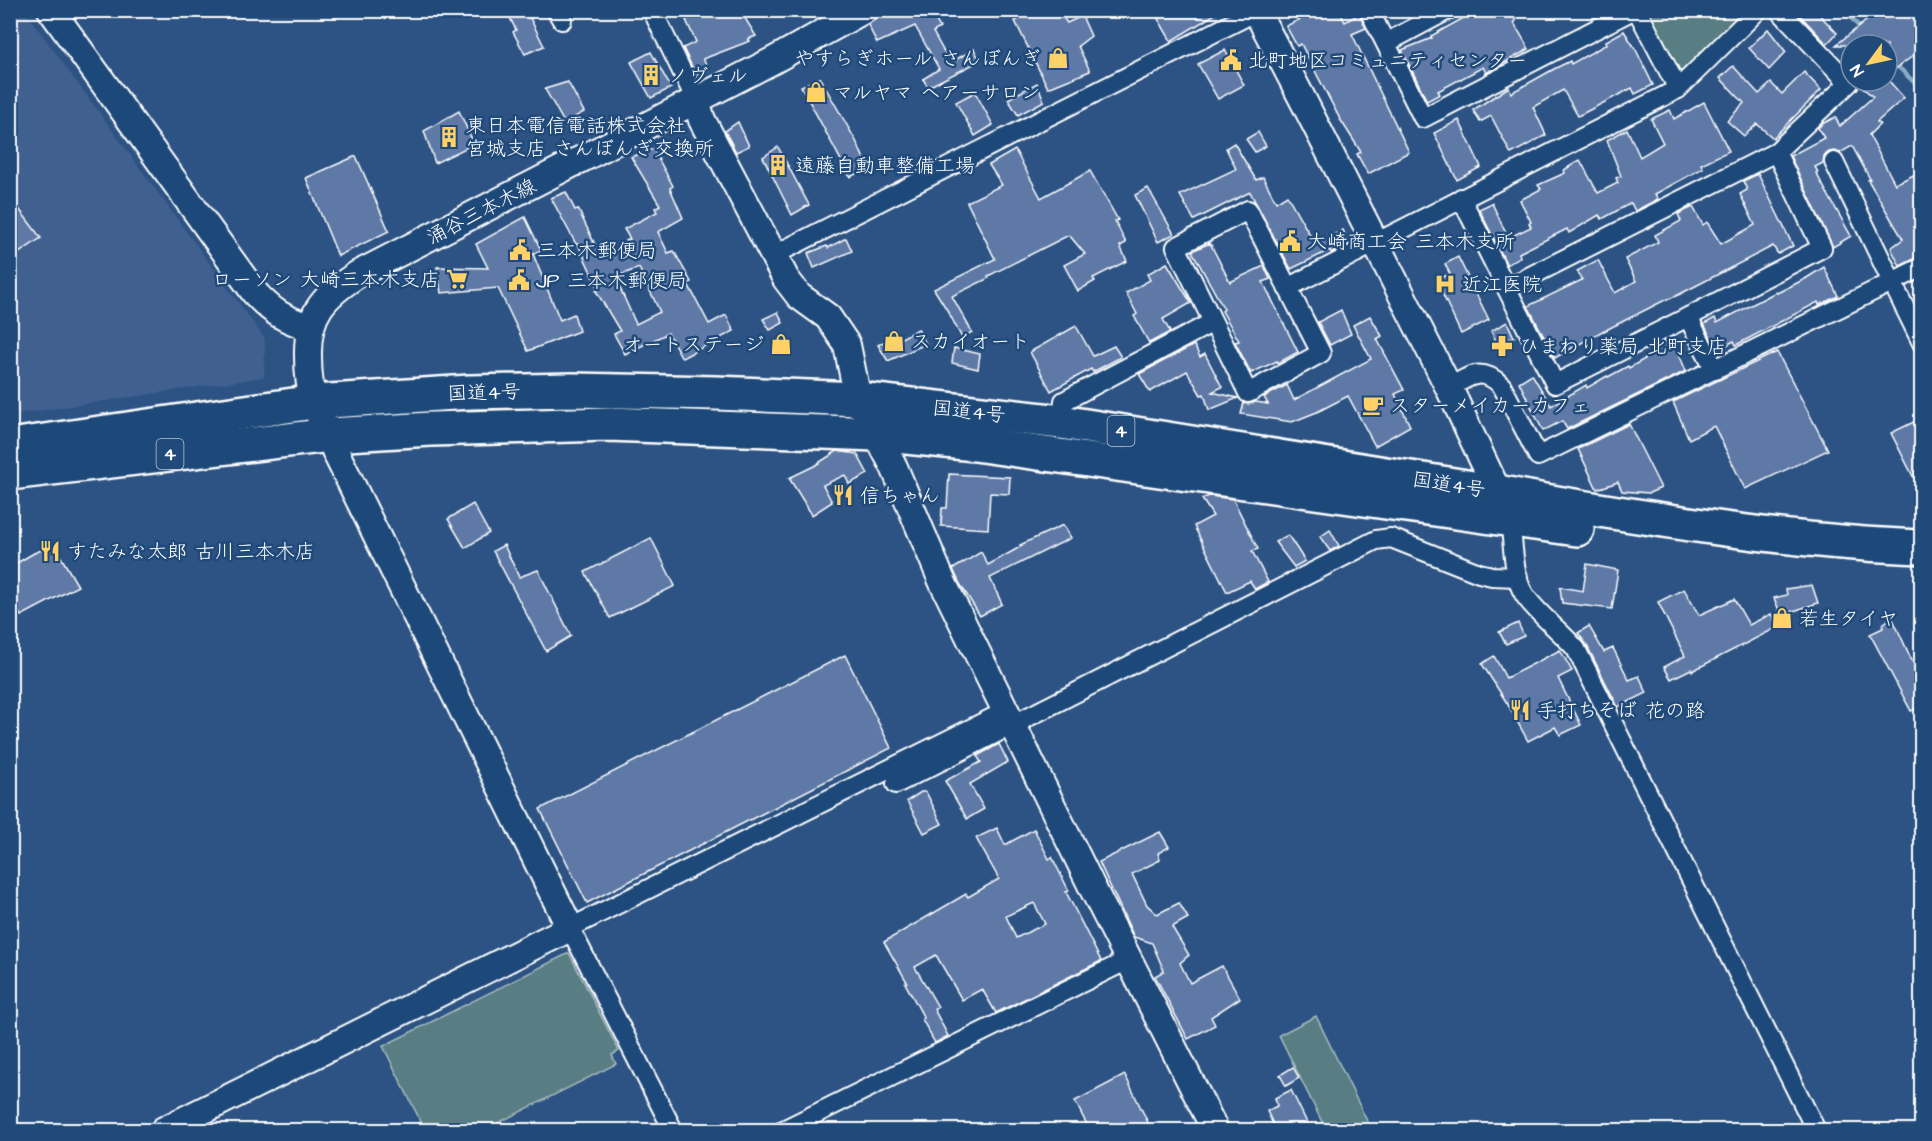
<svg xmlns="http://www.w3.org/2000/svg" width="1932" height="1141" viewBox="0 0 1932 1141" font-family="'Architects Daughter','Klee One',sans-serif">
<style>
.built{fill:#3f6190}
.green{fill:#587e84;stroke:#acbec2;stroke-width:1.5}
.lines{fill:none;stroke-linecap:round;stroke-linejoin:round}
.stream{stroke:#8cacc4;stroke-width:4.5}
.building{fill:#5e79a6;stroke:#fff;stroke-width:1.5;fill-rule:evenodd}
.street-casing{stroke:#fff;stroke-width:22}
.secondary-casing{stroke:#fff;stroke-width:30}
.highway-casing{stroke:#fff;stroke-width:38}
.street{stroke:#1f4a7a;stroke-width:18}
.secondary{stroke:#1f4a7a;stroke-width:26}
.highway{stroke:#1f4a7a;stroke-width:33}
.labels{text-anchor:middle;stroke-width:5;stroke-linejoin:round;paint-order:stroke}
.shield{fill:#1f4a7a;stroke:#bcc9d7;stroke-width:1.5}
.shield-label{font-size:18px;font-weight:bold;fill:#fff}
.poi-label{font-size:20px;fill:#fff;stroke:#1f4a7a;text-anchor:start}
.street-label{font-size:20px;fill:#fff;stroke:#1f4a7a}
</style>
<rect width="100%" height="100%" fill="#2c5383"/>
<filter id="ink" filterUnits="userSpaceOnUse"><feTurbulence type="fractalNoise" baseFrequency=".0167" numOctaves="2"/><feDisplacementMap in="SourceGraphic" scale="12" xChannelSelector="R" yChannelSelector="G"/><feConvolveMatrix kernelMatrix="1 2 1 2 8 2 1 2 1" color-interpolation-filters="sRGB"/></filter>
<g filter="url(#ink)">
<!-- built -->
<path class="built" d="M24 10 265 339 264 377 11 415 10 11Z"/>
<!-- green -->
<g class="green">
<path d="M1645 11H1747L1679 75Z"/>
<path d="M569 953 619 1051 612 1055 616 1064 484 1130H425L383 1046Z"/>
<path d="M1316 1016 1370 1127 1363 1130H1326L1279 1035Z"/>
</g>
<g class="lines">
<!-- stream -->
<g class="stream">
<path d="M1844 10 1862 30"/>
<path d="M1887 56 1922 90"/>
</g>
</g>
<!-- building -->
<g class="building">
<path d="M506 10H526L544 46 525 54 513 32 516 30Z"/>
<path d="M690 10H740L756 36 748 39 750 41 703 59 709 70 696 75 683 48 696 42 686 20 693 16Z"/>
<path d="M885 10H930L940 28 933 32 950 63 974 49 980 61 928 87 923 79 939 69 915 26 877 43 868 25Z"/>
<path d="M1038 10H1058L1067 23 1082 16 1091 36 1078 46 1090 71 1048 88 1015 21Z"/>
<path d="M1166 10H1222L1171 41 1157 17Z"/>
<path d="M1319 10H1339L1345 22 1359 14 1366 28 1352 34 1409 152 1368 174 1357 154 1361 152 1340 119 1301 44 1297 46 1286 26Z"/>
<path d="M1478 10H1511L1516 21 1514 23 1529 49 1486 73 1483 67 1438 91 1440 94 1427 101 1402 50 1432 38 1431 36Z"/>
<path d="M1795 10H1815L1837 33 1827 44Z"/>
<path d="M1857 10H1910L1922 24V67L1913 56 1887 75V45H1836L1866 21Z"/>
<path d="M1768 29 1786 52 1769 70 1749 48Z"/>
<path d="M1624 31 1636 50 1653 85 1635 94 1632 88 1578 116 1563 90 1533 107 1546 135 1511 154 1491 116 1480 122 1473 110 1509 87 1511 93 1554 69 1570 61 1571 64 1607 44 1606 41Z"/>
<path d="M1225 50 1244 85 1218 99 1198 64Z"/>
<path d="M651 52 671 88 651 98 631 62Z"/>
<path d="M1733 66 1759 94 1771 83 1782 94 1804 72 1821 90 1773 138 1757 124 1744 136 1727 121 1744 103 1720 78Z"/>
<path d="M820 78 856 141 868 168 850 177 801 86Z"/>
<path d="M1860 81H1889L1904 98 1877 122 1880 124 1869 135 1895 184 1922 171V255L1900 266 1891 248 1903 239 1868 180 1870 179 1852 146 1840 153 1834 151 1829 152 1824 156 1823 163 1815 167 1818 172 1816 173 1851 236 1833 247 1790 156 1824 138 1818 128 1822 124 1835 117 1840 126 1873 97 1860 85Z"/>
<path d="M568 82 584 112 575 117 581 127 570 133 545 89Z"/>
<path d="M1037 83 1044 101 1018 115 1008 99Z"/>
<path d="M975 92 993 125 975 136 956 102Z"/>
<path d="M1704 102 1729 151 1701 164 1703 168 1655 194 1658 199 1635 211 1631 203 1602 219 1599 215 1569 233 1567 229 1519 253 1520 257 1507 265 1479 209 1492 203 1508 238 1531 227 1529 223 1531 222 1520 200 1541 189 1538 185 1565 173 1564 170 1580 160 1598 193 1618 183 1616 178 1621 176 1607 140 1627 129 1640 157 1663 143 1651 119 1670 110 1674 119Z"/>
<path d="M459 111 474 144 435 163 424 131Z"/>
<path d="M1459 120 1481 167 1457 180 1434 133Z"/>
<path d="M738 122 749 146 736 152 725 131Z"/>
<path d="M1258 132 1266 146 1255 152 1246 139Z"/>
<path d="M1234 143 1256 180 1263 177 1276 202 1287 195 1315 244 1343 230 1349 244 1331 253 1330 250 1291 269 1250 192 1194 220 1180 195 1236 169 1226 148Z"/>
<path d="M778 147 809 205 792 215 763 157Z"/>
<path d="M653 149 673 186 670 188 683 218 658 232 668 253 674 251 691 282 688 284 709 324 726 315 734 331 682 358 668 333 625 354 614 334 620 331 596 291 599 290 578 244H576L551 198 566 192 575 210 578 209 600 255 627 245 626 241 630 239 624 229 657 212 655 208 660 205 631 157ZM639 268 660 312 636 324 615 277Z"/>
<path d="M1015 150 1041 198 1090 171 1118 220 1115 221 1126 243 1120 246 1127 261 1093 278 1095 281 1078 291 1064 265 1085 254 1069 235 988 276 989 278 952 296 972 332 962 338 949 313 934 289 995 259 967 202 1002 185 989 165Z"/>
<path d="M356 156 389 231 338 256 306 178Z"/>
<path d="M1758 174 1793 246 1778 254 1773 246 1680 294 1667 300V299L1604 331V330L1555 358 1528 306 1582 280 1577 271 1598 260 1615 293 1636 281 1625 259 1658 242 1655 235 1681 221 1678 214 1693 207 1703 225 1707 222 1721 244 1755 225 1740 194 1747 190 1743 181Z"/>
<path d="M1148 188 1174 234 1158 242 1135 195Z"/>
<path d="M10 197 41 238 10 259Z"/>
<path d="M525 217 541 250 533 254 560 320 574 314 579 331 528 351 498 288 441 293 437 267 488 268 476 244Z"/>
<path d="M846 238 852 251 814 268 808 253 827 246 828 248Z"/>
<path d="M1210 243 1230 282 1264 266 1270 279 1263 282 1298 352 1278 363 1277 361 1251 373 1235 342 1239 341 1222 311 1224 309 1192 251Z"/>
<path d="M1458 257 1489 320 1461 334 1436 280 1450 274 1445 264Z"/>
<path d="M1167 263 1191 303 1163 319 1170 332 1149 343 1134 316 1137 314 1126 293 1150 280 1147 274Z"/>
<path d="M1824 267 1838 296 1819 305 1818 302 1736 345 1734 341 1717 350 1704 324 1715 318 1717 323 1776 292 1777 293 1805 279Z"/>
<path d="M1341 310 1351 334 1330 345 1318 322Z"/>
<path d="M778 312 783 323 770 330 763 319Z"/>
<path d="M1370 316 1382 336 1377 339 1404 390 1395 394 1410 426 1375 446 1348 396 1317 412 1292 422 1241 414 1244 403 1248 404 1256 402 1268 404 1264 397 1287 385 1294 400 1371 359 1353 325Z"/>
<path d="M1507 322 1514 337 1498 345 1491 331Z"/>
<path d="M1076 326 1093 356 1114 346 1121 357 1093 372 1091 369 1051 391 1030 352Z"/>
<path d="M918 329 926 344 888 361 878 345 896 335 898 340Z"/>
<path d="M1672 338 1686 371 1567 429 1562 421 1543 431 1519 382 1532 374 1551 406 1586 385 1587 388 1607 376 1608 377 1628 366 1629 368 1657 352 1654 347Z"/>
<path d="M1194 345 1200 357 1205 354 1222 387 1212 392 1238 398 1209 410 1204 394 1201 395 1187 371 1150 392 1139 374Z"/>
<path d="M954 348 980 354 978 369 952 363Z"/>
<path d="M1777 352 1828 450 1745 489 1714 426 1689 439 1673 402Z"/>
<path d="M1922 418V494L1891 433Z"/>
<path d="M1629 424 1661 488 1649 493 1622 491 1618 482 1597 489 1578 449Z"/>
<path d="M837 451 857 454 868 474 849 484 845 475 823 485 832 502 812 515 789 478 814 466Z"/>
<path d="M949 474 1010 477 1009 494 990 493 988 529 941 526 942 508H947Z"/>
<path d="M1209 496 1233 499 1258 549 1252 551 1268 582 1264 584 1255 589 1250 581 1227 592 1194 526 1213 516 1202 499Z"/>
<path d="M473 504 489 533 465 548 448 519Z"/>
<path d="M1063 525 1071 538 990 578 1002 604 980 616 960 584 953 569 981 552 988 565 1022 546 1020 545Z"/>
<path d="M1330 530 1339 546 1330 551 1320 537Z"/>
<path d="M1288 535 1305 561 1294 567 1275 542Z"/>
<path d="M651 538 675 586 610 618 585 572Z"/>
<path d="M54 545 78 586 21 616 10 596V567L34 553Z"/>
<path d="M504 545 519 577 538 570 571 636 546 651 493 551Z"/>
<path d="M1587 564 1618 570 1612 609 1562 603 1560 587 1583 591Z"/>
<path d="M1812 585 1818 603 1781 615 1774 598 1787 595 1786 589Z"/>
<path d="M1684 589 1699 615 1734 599 1749 625 1771 614 1778 627 1692 671 1691 669 1671 679 1664 667 1685 656 1658 602Z"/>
<path d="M1892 617 1913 663 1922 659V706L1911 711 1870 634 1883 628V624Z"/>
<path d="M1518 623 1524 636 1506 644 1499 632Z"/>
<path d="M1589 626 1604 652 1613 648 1629 680 1639 676 1647 693 1618 707 1586 644 1578 633Z"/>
<path d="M1560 650 1572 671 1558 678 1581 725 1560 735 1555 727 1528 741 1507 703 1482 664 1494 656 1506 678Z"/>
<path d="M845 655 891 748 587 903 540 809Z"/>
<path d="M999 744 1008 762 970 784 984 809 967 819 945 781 981 762 977 756Z"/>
<path d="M921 792H926L942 824 924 833 907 801Z"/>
<path d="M997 828 1005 845 1034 829 1049 859 1052 857 1069 891 1066 892 1101 961 996 1013 982 989 962 1000 936 955 915 967 938 1007 934 1009 948 1036 935 1043 922 1019 924 1018 905 983 907 982 884 942 966 894 968 897 999 879 976 838ZM1034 903 1045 924 1016 938 1006 916Z"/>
<path d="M1160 832 1169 847 1158 853 1160 860 1132 874 1147 905 1157 914 1179 903 1188 918 1172 927 1189 955 1180 963 1190 983 1222 966 1240 998 1211 1017 1215 1025 1188 1039 1155 976 1164 971 1152 943 1134 937 1099 862Z"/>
<path d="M1293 1067 1299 1078 1286 1086 1280 1075Z"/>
<path d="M1125 1075 1152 1131H1090L1075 1101Z"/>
<path d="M1291 1090 1311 1131H1276L1267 1111 1277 1106 1275 1098Z"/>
</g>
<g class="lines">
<defs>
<g id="street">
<path d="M556 10 562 20"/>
<path d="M652 10 696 100"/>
<path d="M1369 10 1423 118 1633 10"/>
<path d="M1637 10 1678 89"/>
<path d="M1386 43 1448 10"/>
<path d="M1461 198 1555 384 1688 317"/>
<path d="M774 255 1259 10"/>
<path d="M1922 267 1892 282 1922 343"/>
<path d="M1287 288 1678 89 1758 10"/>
<path d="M1507 288 1776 152"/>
<path d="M1715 370 1688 317 1822 248 1776 152 1849 83 1779 10"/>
<path d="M1449 388C1469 376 1482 366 1502 386L1538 456 1892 282 1834 162"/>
<path d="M1061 422 1064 401 1213 322 1248 393 1321 353 1248 210 1176 247 1213 322"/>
<path d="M1510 520C1513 540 1513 577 1524 594 1536 613 1560 630 1576 649L1816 1130"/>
<path d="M896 784 1376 540 1391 538 1479 573 1492 576 1518 577"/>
<path d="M673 1130 570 928 1006 711"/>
<path d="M783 1130 1128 960"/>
</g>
<g id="secondary">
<path d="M51 10 254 292C272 312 284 319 309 327"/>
<path d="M1256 10 1304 102 1449 388 1504 505"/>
<path d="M696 100 702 120 786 279 799 296 828 317 847 345 858 399 894 467 942 581 1094 891 1215 1130"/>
<path d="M164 1130 570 928 336 453C330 435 320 419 314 402 309 386 308 371 308 356 307 313 324 296 358 274L774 60 864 10"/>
</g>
<g id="highway">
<path d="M10 446 314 402 470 392 572 390 716 393 858 399 1061 422 1498 492C1551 503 1604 511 1657 519 1745 533 1832 544 1922 547"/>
<path d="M10 473 330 435 431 429 608 424 877 434 975 444 1577 529"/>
</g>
</defs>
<!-- street casing -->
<use href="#street" class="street-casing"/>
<!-- secondary casing -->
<use href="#secondary" class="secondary-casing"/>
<!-- highway casing -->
<use href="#highway" class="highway-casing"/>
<!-- street -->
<use href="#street" class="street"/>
<!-- secondary -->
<use href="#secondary" class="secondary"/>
<!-- highway -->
<use href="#highway" class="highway"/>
</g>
</g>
<!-- icons -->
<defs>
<symbol id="shop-bare" viewBox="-9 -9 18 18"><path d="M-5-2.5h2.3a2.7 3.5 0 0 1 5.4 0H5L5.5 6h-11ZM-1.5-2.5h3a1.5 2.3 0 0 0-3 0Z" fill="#ffd166" stroke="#1f4a7a" stroke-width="2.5" paint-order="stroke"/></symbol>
<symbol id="civic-bare" viewBox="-9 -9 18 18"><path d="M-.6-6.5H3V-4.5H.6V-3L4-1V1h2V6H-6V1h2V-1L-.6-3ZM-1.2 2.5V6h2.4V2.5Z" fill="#ffd166" stroke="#1f4a7a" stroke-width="2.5" paint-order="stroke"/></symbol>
<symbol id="building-bare" viewBox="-9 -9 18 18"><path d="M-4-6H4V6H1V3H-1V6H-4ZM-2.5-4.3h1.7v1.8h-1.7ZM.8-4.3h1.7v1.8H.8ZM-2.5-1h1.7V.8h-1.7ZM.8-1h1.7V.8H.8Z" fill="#ffd166" stroke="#1f4a7a" stroke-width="2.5" paint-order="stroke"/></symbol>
<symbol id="supermarket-bare" viewBox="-9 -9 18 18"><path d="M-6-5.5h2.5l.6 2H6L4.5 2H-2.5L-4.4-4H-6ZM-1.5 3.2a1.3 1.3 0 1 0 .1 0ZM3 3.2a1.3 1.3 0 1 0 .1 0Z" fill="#ffd166" stroke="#1f4a7a" stroke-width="2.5" paint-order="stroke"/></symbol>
<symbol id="hospital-bare" viewBox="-9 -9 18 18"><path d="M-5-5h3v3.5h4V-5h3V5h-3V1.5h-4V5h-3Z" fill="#ffd166" stroke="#1f4a7a" stroke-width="2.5" paint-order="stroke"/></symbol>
<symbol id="pharmacy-bare" viewBox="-9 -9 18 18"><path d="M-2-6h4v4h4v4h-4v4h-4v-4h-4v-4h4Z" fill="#ffd166" stroke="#1f4a7a" stroke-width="2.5" paint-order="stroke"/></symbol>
<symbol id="cafe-bare" viewBox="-9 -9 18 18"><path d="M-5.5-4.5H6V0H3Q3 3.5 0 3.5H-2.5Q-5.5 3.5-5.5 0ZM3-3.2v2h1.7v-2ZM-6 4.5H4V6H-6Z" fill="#ffd166" stroke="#1f4a7a" stroke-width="2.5" paint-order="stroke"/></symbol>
<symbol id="restaurant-bare" viewBox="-9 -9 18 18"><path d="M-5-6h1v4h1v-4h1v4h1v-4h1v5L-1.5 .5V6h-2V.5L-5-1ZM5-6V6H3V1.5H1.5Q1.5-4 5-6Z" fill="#ffd166" stroke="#1f4a7a" stroke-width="2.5" paint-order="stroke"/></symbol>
</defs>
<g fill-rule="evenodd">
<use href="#shop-bare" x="1043" y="43" width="30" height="30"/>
<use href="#civic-bare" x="1216" y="45" width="30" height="30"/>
<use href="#building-bare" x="636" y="60" width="30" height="30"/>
<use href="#shop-bare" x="801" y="77" width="30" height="30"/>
<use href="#building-bare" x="434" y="122" width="30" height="30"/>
<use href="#building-bare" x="763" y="150" width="30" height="30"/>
<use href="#civic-bare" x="1275" y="226" width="30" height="30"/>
<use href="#civic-bare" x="505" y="235" width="30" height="30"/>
<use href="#supermarket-bare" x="442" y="264" width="30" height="30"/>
<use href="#civic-bare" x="504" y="265" width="30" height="30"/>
<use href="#hospital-bare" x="1430" y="269" width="30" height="30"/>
<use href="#shop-bare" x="879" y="326" width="30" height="30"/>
<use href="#shop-bare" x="766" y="329" width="30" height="30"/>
<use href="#pharmacy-bare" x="1487" y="331" width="30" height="30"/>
<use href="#cafe-bare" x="1358" y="390" width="30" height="30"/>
<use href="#restaurant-bare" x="828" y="480" width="30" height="30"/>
<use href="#restaurant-bare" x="35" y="536" width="30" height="30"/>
<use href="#shop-bare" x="1767" y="603" width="30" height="30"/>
<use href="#restaurant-bare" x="1505" y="695" width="30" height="30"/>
</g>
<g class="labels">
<!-- shield labels -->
<g class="shield">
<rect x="1107.5" y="416" width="27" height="30" rx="4.5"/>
<rect x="156.5" y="439" width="27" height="30" rx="4.5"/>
</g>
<g class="shield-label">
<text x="1121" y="437">4</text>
<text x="170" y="460">4</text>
</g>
<!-- poi labels -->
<g class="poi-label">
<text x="1041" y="65" text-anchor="end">やすらぎホール さんぼんぎ</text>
<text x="1248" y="67">北町地区コミュニティセンター</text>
<text x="668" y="82">ノヴェル</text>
<text x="833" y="99">マルヤマ ヘアーサロン</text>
<text x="466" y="132">東日本電信電話株式会社<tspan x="466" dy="23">宮城支店 さんぼんぎ交換所</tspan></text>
<text x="795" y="172">遠藤自動車整備工場</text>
<text x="1307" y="248">大崎商工会 三本木支所</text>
<text x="537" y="257">三本木郵便局</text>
<text x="440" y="286" text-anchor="end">ローソン 大崎三本木支店</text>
<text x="536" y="287">JP 三本木郵便局</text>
<text x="1462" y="291">近江医院</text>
<text x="911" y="348">スカイオート</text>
<text x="764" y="351" text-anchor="end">オートステージ</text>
<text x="1519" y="353">ひまわり薬局 北町支店</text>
<text x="1390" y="412">スターメイカーカフェ</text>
<text x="860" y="502">信ちゃん</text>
<text x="67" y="558">すたみな太郎 古川三本木店</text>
<text x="1799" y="625">若生タイヤ</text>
<text x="1537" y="717">手打ちそば 花の路</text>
</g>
<!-- street labels -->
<g class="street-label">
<text transform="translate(481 211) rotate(-27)" y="7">涌谷三本木線</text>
<text transform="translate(484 392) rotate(-2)" y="7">国道4号</text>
<text transform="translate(969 411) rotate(6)" y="7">国道4号</text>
<text transform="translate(1449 484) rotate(9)" y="7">国道4号</text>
</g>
</g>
<!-- margin -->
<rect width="1932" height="1141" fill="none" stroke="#1f4a7a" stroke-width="36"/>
<rect x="18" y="18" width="1896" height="1105" fill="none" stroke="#fff" stroke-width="2" filter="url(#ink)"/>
<!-- north arrow -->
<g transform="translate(1869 63) rotate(237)"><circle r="28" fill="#1f4a7a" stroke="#7992af" stroke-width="1.5"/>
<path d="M0-4.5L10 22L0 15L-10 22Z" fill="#ffd166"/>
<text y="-9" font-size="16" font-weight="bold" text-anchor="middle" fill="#ffffff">N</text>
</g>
</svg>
